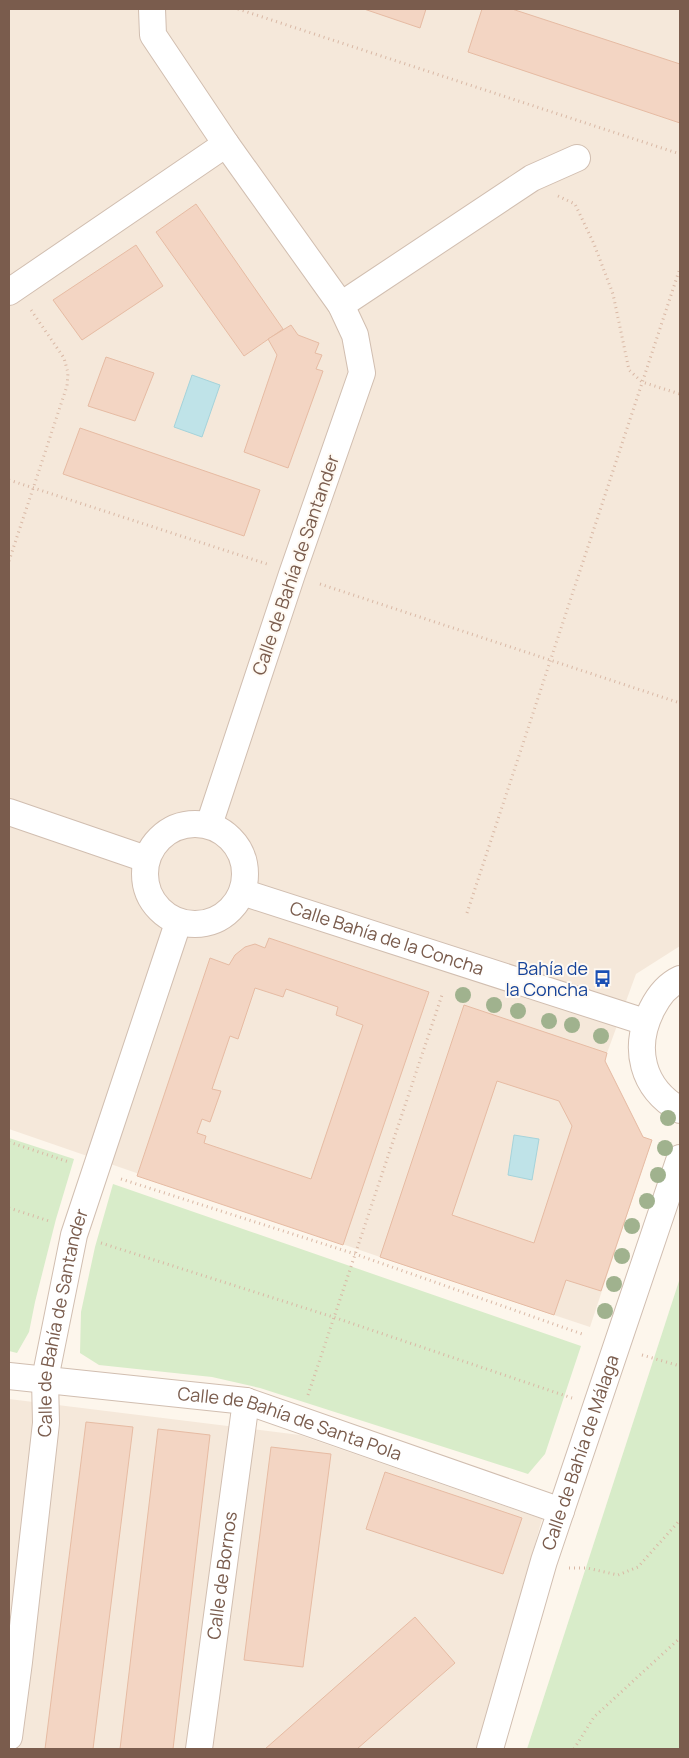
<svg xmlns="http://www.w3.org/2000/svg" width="689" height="1758" viewBox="0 0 689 1758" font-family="Manrope,sans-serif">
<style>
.residential{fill:#f5e8da}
.green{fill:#d8ecc9}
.water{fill:#bfe3e8;stroke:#a5d3da}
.building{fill:#f3d5c3;stroke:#e6bba3;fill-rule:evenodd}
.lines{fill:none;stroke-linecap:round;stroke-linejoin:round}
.street-casing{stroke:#d1beb0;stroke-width:28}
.path{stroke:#d9b8a5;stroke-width:3;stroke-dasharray:1 4;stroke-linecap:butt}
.street{stroke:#fff;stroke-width:26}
.tree{fill:#a0b28e}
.labels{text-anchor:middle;stroke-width:4;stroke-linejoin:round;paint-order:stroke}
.street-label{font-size:18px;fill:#7a5c4d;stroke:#fffaf3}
.transit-label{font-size:18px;fill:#164399;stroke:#fffaf3;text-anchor:end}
</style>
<rect width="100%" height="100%" fill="#fdf6ec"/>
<!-- residential -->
<g class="residential">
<path d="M9 9H680V946L636 974 607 1053 605 1061 643 1137 652 1140 590 1327 380 1257 9 1129Z"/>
<path d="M9 1399 300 1435 542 1519 478 1749H9Z"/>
</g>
<!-- green -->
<g class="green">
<path d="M9 1138 74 1159 56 1219 35 1302 29 1332 17 1353 9 1351Z"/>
<path d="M113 1184 581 1346 545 1454 528 1474 260 1388 212 1377 99 1365 80 1353 81 1312 95 1247Z"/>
<path d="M680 1278V1749H527Z"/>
</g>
<!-- water -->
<g class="water">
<path d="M192 375 220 385 202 437 174 427Z"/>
<path d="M514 1135 539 1139 532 1180 508 1175Z"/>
</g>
<!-- building -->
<g class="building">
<path d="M364 9H426L420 28Z"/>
<path d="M482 9H512L680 64V123L468 52Z"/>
<path d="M196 204 283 329 244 356 156 232Z"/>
<path d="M136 245 163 286 82 340 53 300Z"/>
<path d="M291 325 298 335 319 343 315 353 322 355 316 369 323 371 288 468 244 452 277 355 268 339Z"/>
<path d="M106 357 154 373 135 421 88 406Z"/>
<path d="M80 428 260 490 244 536 63 474Z"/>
<path d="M269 938 429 992 343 1245 137 1176 210 958 229 965 235 955 245 947 255 944 265 948ZM255 988 283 997 286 989 338 1007 336 1015 363 1025 311 1179 204 1143 206 1136 197 1133 202 1119 210 1122 221 1091 212 1089 230 1036 238 1039Z"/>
<path d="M464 1005 607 1053 605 1061 643 1137 652 1140 601 1291 566 1280 554 1315 380 1257ZM497 1081 559 1101 572 1126 534 1243 452 1215Z"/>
<path d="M86 1422 133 1427 93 1749H45Z"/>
<path d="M158 1429 210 1435 173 1749H120Z"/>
<path d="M271 1447 331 1454 303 1667 244 1660Z"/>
<path d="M385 1472 522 1518 503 1574 366 1529Z"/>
<path d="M415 1617 455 1663 357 1749H265Z"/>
</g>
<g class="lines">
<defs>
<g id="street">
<path d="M152 9 153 35 226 144 341 305 355 335 362 373 292 574 209 825"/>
<path d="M9 292 226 144"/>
<path d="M341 305 532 178 577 158"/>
<path d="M9 812 146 859"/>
<circle cx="195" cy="874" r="50"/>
<path id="s1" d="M242 892 645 1022"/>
<path d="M680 979C667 985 658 997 652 1009 632 1048 642 1088 680 1110"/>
<path id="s2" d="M9 1376 246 1401 561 1511"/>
<path id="s3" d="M9 1737 19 1662 46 1423 45 1379 74 1235 178 923"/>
<path id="s4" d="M199 1749 246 1401"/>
<path id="s5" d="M490 1749 544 1561 680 1158"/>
</g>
</defs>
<!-- street casing -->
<use href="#street" class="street-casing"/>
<!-- path -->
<g class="path">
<path d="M238 9 680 154"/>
<path d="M558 196 575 204 594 244 613 294 629 370 642 382 680 394"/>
<path d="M9 480 267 564"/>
<path d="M9 561 67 386 68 373 64 358 31 310"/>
<path d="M320 584 680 703"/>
<path d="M467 913 680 268"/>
<path d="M9 1142 69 1162"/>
<path d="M121 1179 355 1254 582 1334"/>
<path d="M9 1208 49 1221"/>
<path d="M101 1243 333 1317 572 1398"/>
<path d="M642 1355 680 1366"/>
<path d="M308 1395 442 995"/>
<path d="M569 1568H587L618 1575 638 1567 680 1520"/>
<path d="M574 1749 594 1717 680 1638"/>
</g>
<!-- street -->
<use href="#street" class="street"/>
</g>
<!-- trees -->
<g class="tree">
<circle cx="463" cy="995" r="8"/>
<circle cx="494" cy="1005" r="8"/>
<circle cx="518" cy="1011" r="8"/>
<circle cx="549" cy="1021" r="8"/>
<circle cx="572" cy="1025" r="8"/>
<circle cx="601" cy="1036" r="8"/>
<circle cx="668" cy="1118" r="8"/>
<circle cx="665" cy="1148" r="8"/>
<circle cx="658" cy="1175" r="8"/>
<circle cx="647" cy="1201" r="8"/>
<circle cx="632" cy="1226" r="8"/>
<circle cx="622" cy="1256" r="8"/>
<circle cx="614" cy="1284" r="8"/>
<circle cx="605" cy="1311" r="8"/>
</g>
<!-- icons -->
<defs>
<symbol id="bus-bare" viewBox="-9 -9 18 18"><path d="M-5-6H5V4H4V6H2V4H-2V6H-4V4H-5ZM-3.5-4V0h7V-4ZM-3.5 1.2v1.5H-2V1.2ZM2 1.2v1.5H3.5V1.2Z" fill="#1a4fb4" stroke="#fffaf3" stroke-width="2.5" paint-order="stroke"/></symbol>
</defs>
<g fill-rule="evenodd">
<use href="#bus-bare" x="590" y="966" width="25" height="25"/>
</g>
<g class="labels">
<!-- street labels -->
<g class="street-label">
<text transform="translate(296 565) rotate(-71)" y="6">Calle de Bahía de Santander</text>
<text dy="6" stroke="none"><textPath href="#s1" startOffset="152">Calle Bahía de la Concha</textPath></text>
<text dy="6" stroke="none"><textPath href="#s3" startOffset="418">Calle de Bahía de Santander</textPath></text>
<text dy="6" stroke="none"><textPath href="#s2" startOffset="286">Calle de Bahía de Santa Pola</textPath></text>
<text dy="6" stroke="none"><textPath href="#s5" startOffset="310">Calle de Bahía de Málaga</textPath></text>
<text dy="6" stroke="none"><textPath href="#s4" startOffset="175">Calle de Bornos</textPath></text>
</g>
<!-- transit labels -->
<g class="transit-label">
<text x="588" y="975">Bahía de<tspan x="588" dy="21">la Concha</tspan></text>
</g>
</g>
<!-- border -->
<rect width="689" height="1758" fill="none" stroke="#7a5c4d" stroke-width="20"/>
</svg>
